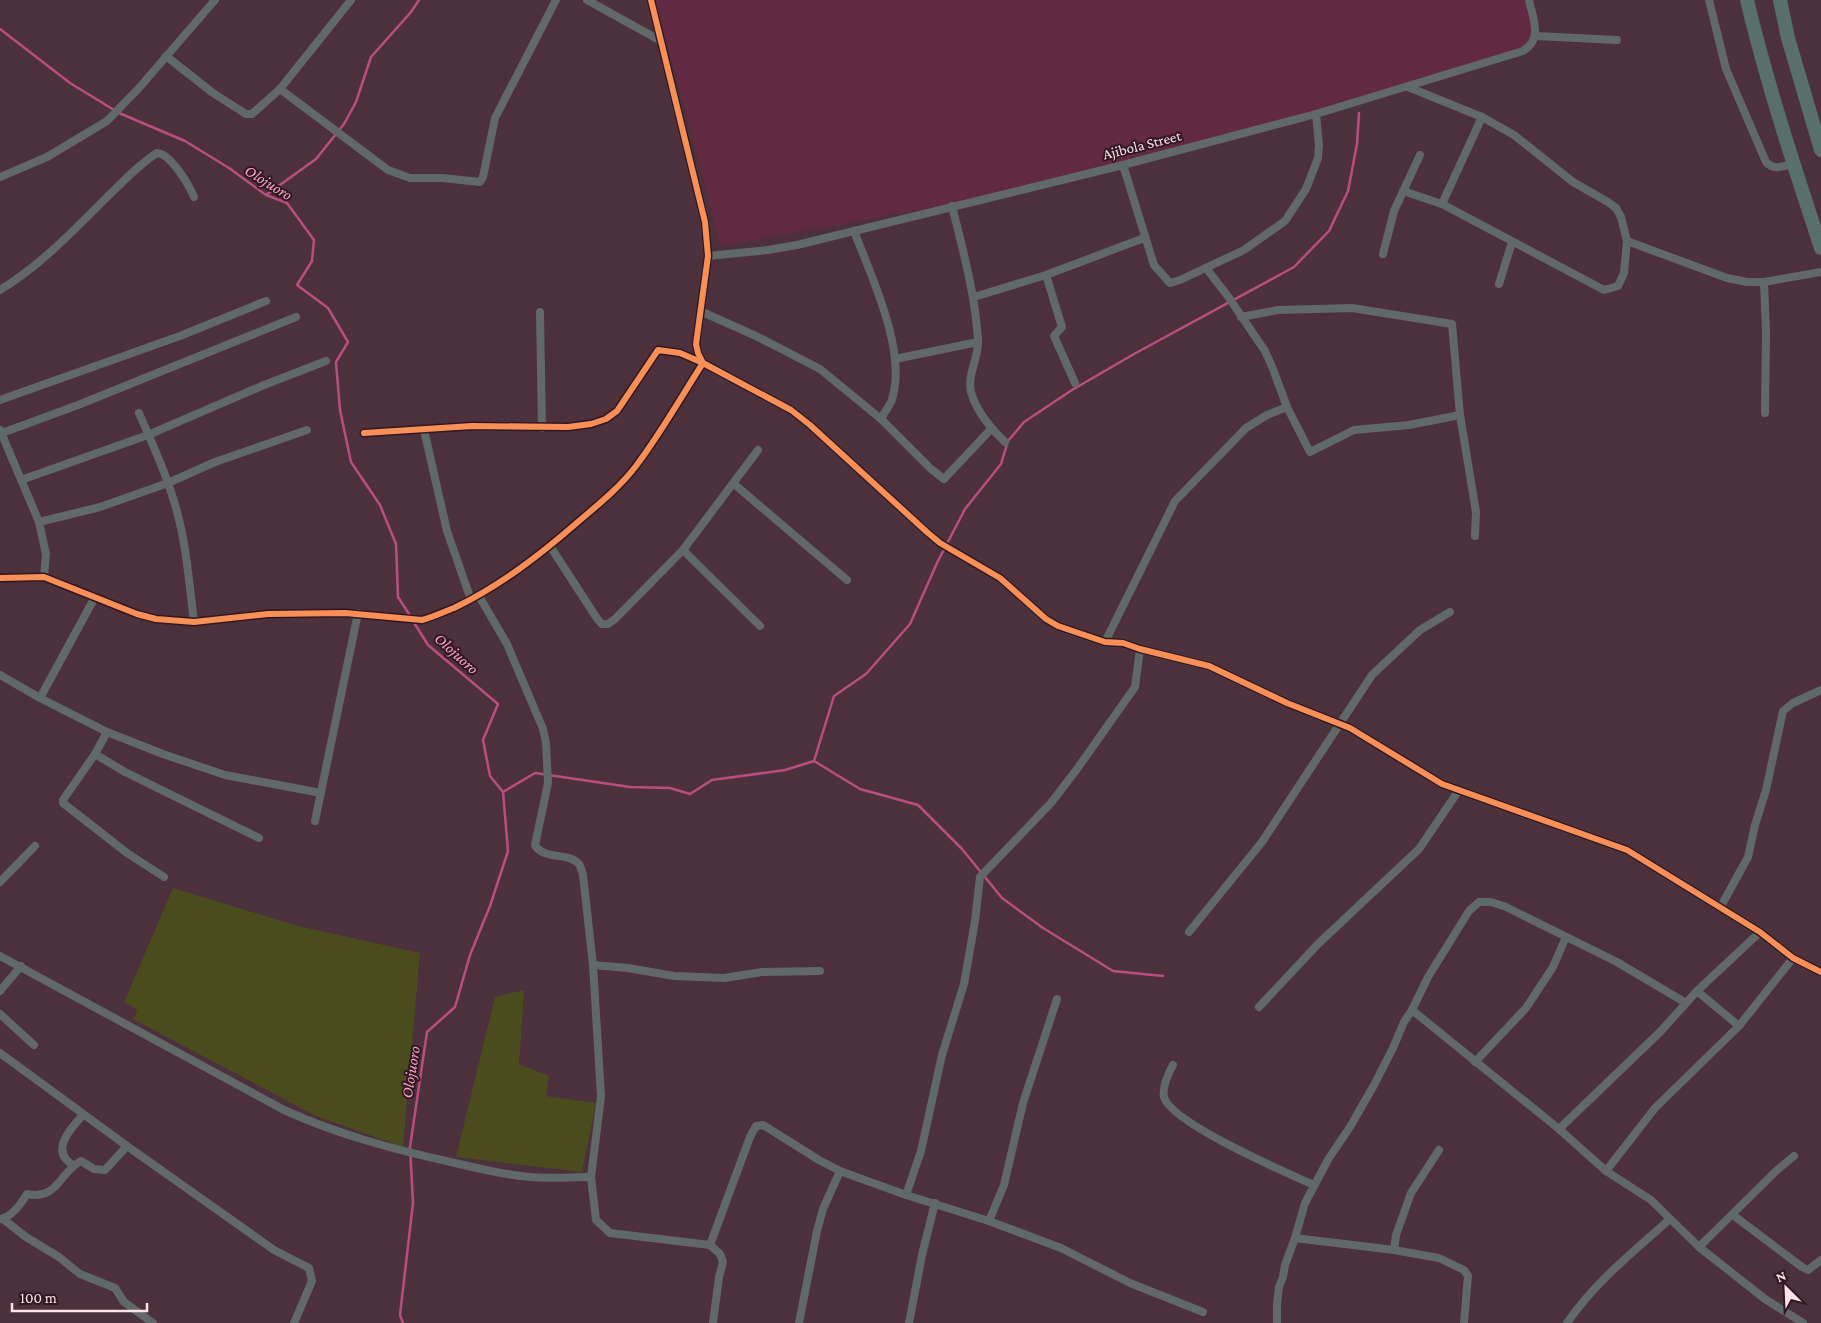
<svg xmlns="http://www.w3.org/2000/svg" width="1821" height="1323" viewBox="0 0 1821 1323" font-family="'Crimson Pro',serif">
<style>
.built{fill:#622943}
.green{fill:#4a4c1e}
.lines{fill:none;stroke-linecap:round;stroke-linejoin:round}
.stream{stroke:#b84e7e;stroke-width:2.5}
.minor{stroke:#606968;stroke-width:8}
.tertiary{stroke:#606968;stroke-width:9}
.motorway{stroke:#586f6a;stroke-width:14}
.cycleway-casing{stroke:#301721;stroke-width:9}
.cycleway{stroke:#f78f57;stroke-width:6}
.labels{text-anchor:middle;stroke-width:4;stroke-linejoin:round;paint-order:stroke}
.street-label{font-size:15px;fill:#ffe2ec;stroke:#301721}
.water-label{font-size:16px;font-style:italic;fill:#fca4c6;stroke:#301721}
</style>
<rect width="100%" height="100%" fill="#4c303c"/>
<!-- built -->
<path class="built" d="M656 0H1527L1531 15 1532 49 1411 87 990 197 721 246Z"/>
<!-- green -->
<g class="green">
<path d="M173 888 298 926 420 953 403 1147 316 1116 133 1019 138 1010 124 1002Z"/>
<path d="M524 990 519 1064 549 1076 546 1096 596 1103 582 1172 456 1157 495 997Z"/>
</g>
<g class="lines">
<!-- stream -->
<g class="stream">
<path d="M0 29 70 83 119 113 185 141 229 168 266 195 287 203 314 240 312 261 297 285 328 308 348 342 336 362 340 410 351 462 380 505 396 544 398 597 411 617"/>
<path d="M266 195 316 159 344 124 356 102 371 57 411 12 419 0"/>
<path d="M814 761 860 789 918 805 962 849 1002 898 1043 928 1113 971 1163 976"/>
<path d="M503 792 535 773 630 787 670 788 690 794 712 780 785 770 814 761 834 696 866 674 910 624 937 563 965 509 1001 464 1008 441 1024 422 1072 390 1134 354 1294 267 1329 231 1348 191 1357 144 1359 113"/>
<path d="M403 1323 400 1315 413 1203 410 1147 427 1032 455 1007 470 955 490 906 508 851 503 792 490 776 483 740 498 704 428 645 413 621"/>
</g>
<!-- minor -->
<g class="minor">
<path d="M587 0 661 41"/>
<path d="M1709 0 1726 69 1766 162C1774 171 1783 166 1793 164"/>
<path d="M1535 36 1617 40"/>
<path d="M166 56 213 93 246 114H252L280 89 351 0"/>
<path d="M1408 87 1482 117 1514 135 1573 182 1608 202 1616 208 1621 217 1627 241 1727 278 1747 282H1764L1821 272"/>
<path d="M280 89 388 170 410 178H442L480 182 483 177 495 118 556 0"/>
<path d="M1123 165 1154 265 1170 283 1180 280 1244 250 1285 221 1306 189 1318 158 1319 145 1316 114"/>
<path d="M0 177 47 157 107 121 139 88 215 0"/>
<path d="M1403 191 1442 204 1604 290 1618 286 1624 273 1627 241"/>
<path d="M1442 204 1482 117"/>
<path d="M952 206C963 251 975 293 978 340 979 358 967 374 971 392 976 411 992 430 1005 442"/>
<path d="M854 231C871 276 909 354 891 402 888 408 884 413 881 419"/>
<path d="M1383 254 1394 211 1420 155"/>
<path d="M708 256 768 250 797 245 1123 165 1316 114 1523 51C1543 39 1533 19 1529 0"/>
<path d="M1206 268 1227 295 1265 351 1273 369 1287 407 1310 452 1354 430 1409 425 1460 415"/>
<path d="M1046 275 1062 327 1054 336 1075 383"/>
<path d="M1764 282 1766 332 1765 413"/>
<path d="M1499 284 1512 242"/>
<path d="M0 290C41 265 74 230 108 196 123 182 139 164 157 153 171 154 189 185 194 197"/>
<path d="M974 297 1046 275 1144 238"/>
<path d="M700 311 756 336 820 369 881 419 931 469 944 479 992 428"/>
<path d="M540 312 542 428"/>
<path d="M1241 317 1278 310 1352 308 1452 324 1460 415 1476 512 1475 536"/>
<path d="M895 359 978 342"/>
<path d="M0 400 180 336 266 301"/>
<path d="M139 413C156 452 174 491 182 533 188 562 190 592 194 622"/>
<path d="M0 430 39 522 46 554 44 577"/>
<path d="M424 430 447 531 471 600"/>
<path d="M2 433 78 405 296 317"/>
<path d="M21 480 148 435 264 385 326 361"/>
<path d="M734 484 847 580"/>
<path d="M39 522 100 507 168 483 215 462 307 430"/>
<path d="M550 546 598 620 602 624H608L615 619 683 550 758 450"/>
<path d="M683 550 760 626"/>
<path d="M0 578 44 577 137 614 156 619 194 622 268 614 345 613 422 620C433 617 443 612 454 608 500 586 540 555 579 521 599 504 620 487 636 466 661 433 681 397 703 363L680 353 658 350 617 411 606 419 591 424 568 427 472 426 364 433"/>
<path d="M479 596 507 644 543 729 546 743 548 783 535 845C543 860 569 852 579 864 581 867 582 872 583 875L593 965 601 1096 591 1177 596 1220 610 1233 710 1245 720 1254 723 1262 719 1277 713 1323"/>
<path d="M1105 642 1175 501 1246 428 1267 415 1287 407"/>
<path d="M0 675 40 698 107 732 163 754 225 775 321 793"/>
<path d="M40 698 95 597"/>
<path d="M107 732 95 754 125 772 259 838"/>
<path d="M95 754 63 800V803L127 853 164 877"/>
<path d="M315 821 358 613"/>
<path d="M0 882 35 846"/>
<path d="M1720 908 1748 857 1755 825 1766 790 1783 711 1793 703 1821 690"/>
<path d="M1189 932 1262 842 1372 675 1420 630 1450 612"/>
<path d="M0 956 284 1110C339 1135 396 1150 455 1163 480 1169 505 1175 530 1177 550 1179 571 1177 591 1177"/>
<path d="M593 965 628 968 674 976 724 978 762 972 820 971"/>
<path d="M0 991 21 966"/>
<path d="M1697 991 1739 1026"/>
<path d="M1259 1007 1318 944 1419 849 1459 790"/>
<path d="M1412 1010 1559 1129 1606 1171 1651 1200 1699 1247 1765 1299 1803 1323"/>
<path d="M0 1014 34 1045"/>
<path d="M0 1053 127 1146 274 1250 309 1268 312 1281 294 1323"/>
<path d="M1475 1062 1526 1008 1553 967 1566 937"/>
<path d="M1173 1065C1168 1074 1162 1087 1164 1097 1171 1123 1287 1173 1314 1185"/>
<path d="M1559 1129 1660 1032 1697 991 1760 932"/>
<path d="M73 1165C49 1151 71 1128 83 1115"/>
<path d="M1606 1171 1655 1108 1739 1026 1793 958"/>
<path d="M906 1195 921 1151 942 1055 964 984 975 921 980 877 1051 803 1077 769 1135 687 1140 649"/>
<path d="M1733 1215 1802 1267 1808 1270 1821 1260"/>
<path d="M0 1219C12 1217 21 1204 27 1194 58 1201 60 1171 81 1161L94 1169 105 1170 127 1146"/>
<path d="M3 1219 26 1237 59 1257 80 1274 115 1288 124 1302 153 1323"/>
<path d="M989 1221 1004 1185 1023 1103 1057 999"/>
<path d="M1295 1238 1394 1250 1439 1258 1464 1270 1468 1276 1464 1323"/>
<path d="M710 1245 750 1137 756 1126 763 1125 819 1160 840 1171 906 1195 989 1221 1061 1248 1130 1283 1203 1312"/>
<path d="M1699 1247 1776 1171 1794 1156"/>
<path d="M1394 1250 1396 1235 1411 1193 1439 1150"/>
<path d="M799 1323 817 1231 823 1209 840 1171"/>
<path d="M909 1323 922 1255 935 1203"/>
<path d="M1277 1323V1304L1279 1287 1283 1277 1285 1265 1295 1238 1305 1203 1329 1158 1350 1127 1374 1085 1393 1048 1404 1022 1412 1010 1428 977 1469 911 1479 902H1491L1506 907 1617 962 1686 1003"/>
<path d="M1567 1323C1595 1282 1634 1251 1670 1219"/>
</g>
<!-- tertiary -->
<path class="tertiary" d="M651 0 705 222 708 256 696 344 698 353 703 363 791 410 810 425 928 533 940 543 1000 578 1046 619 1058 626 1105 642 1123 643 1140 649 1209 666 1287 703 1350 728 1442 784 1627 850 1760 932 1793 958 1821 972"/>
<!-- motorway -->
<g class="motorway">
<path d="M1747 0C1767 84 1794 166 1821 248"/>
<path d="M1780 0 1788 38 1821 150"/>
</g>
<defs>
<g id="cycleway">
<path d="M651 0 705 222 708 256 696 344 698 353 703 363 791 410 810 425 928 533 940 543 1000 578 1046 619 1058 626 1105 642 1123 643 1140 649 1209 666 1287 703 1350 728 1442 784 1627 850 1760 932 1793 958 1821 972"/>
<path d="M0 578 44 577 137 614 156 619 194 622 268 614 345 613 422 620C433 617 443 612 454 608 500 586 540 555 579 521 599 504 620 487 636 466 661 433 681 397 703 363L680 353 658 350 617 411 606 419 591 424 568 427 472 426 364 433"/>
</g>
</defs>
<!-- cycleway casing -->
<use href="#cycleway" class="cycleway-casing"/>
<!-- cycleway -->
<use href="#cycleway" class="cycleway"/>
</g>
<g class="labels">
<!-- street labels -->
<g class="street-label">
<text transform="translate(1142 145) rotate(-14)" y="5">Ajibola Street</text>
</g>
<!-- water labels -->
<g class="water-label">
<text transform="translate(269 182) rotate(32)" y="6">Olojuoro</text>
<text transform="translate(457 653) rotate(42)" y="6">Olojuoro</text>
<text transform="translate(410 1072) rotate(-81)" y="6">Olojuoro</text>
</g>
</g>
<!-- north arrow -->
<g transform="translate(1786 1288) rotate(336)" stroke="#301721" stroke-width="4" paint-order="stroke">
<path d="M0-4L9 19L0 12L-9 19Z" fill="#ffe2ec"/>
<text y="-8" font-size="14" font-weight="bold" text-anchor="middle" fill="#ffe2ec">N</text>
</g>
<!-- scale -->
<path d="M12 1303v8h135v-8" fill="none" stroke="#ffe2ec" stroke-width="2.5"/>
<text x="20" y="1303" font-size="15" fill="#ffe2ec" stroke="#301721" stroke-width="4" paint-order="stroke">100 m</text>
</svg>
